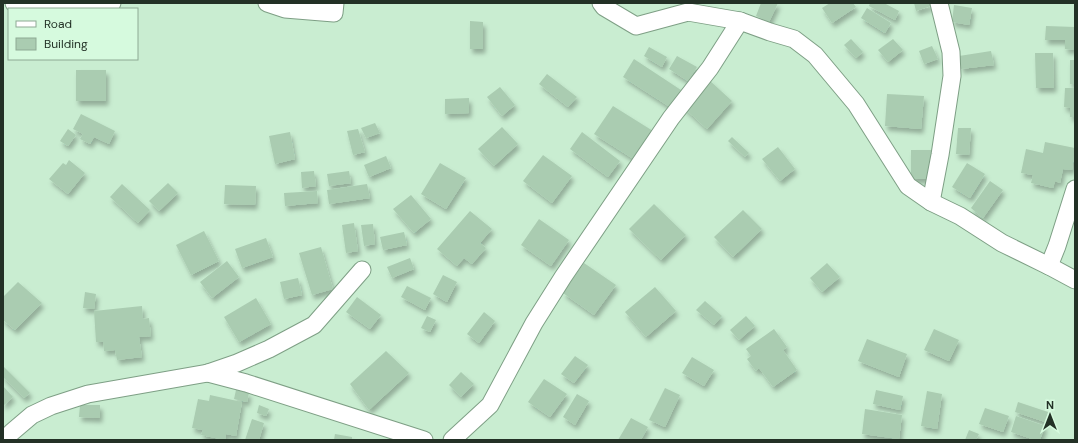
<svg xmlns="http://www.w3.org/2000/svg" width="1078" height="443" viewBox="0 0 1078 443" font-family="'DM Sans',sans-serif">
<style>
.building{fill:#aaccb1;filter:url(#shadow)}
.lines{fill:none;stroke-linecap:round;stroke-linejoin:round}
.minor-casing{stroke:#7e9f85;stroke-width:19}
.minor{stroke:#fff;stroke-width:17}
</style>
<defs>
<filter id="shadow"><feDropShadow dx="2.5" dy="4.5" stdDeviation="2" flood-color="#0004"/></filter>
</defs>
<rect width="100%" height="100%" fill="#c9edd1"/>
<!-- building -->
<g class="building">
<path d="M761 3H778L769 22 756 16Z"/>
<path d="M830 3H853L856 7 832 23 822 8Z"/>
<path d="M870 3H884L899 11 895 20 869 6Z"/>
<path d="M914 3H934V5L916 11Z"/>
<path d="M954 5 972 8 969 25 952 22Z"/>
<path d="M867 8 891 23 885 33 861 18Z"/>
<path d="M470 21 483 22V49H470Z"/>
<path d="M1046 26 1075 27V50L1065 49V40H1045Z"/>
<path d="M851 39 863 52 856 58 844 45Z"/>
<path d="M893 39 903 50 888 62 878 50Z"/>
<path d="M932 46 938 59 924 64 919 51Z"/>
<path d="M649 47 667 57 662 67 644 56Z"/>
<path d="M991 51 994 65 961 69 959 56Z"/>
<path d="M1035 53H1053L1054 88H1036Z"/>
<path d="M677 56 697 67 688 81 669 69Z"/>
<path d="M634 59 684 92 673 109 623 77Z"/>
<rect x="1070" y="60" width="5" height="24"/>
<rect x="76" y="70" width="30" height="31"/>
<path d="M547 74 577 97 568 107 539 84Z"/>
<path d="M708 79 732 101 707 129 682 106Z"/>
<path d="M500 87 515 105 502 116 487 97Z"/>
<path d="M1065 88H1075V117H1070V108L1064 107Z"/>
<path d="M887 94 924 96 921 129 885 126Z"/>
<path d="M469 98V113L445 114V99Z"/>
<path d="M613 106 653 131 635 160 594 134Z"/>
<path d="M81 114 115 131 109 144 94 137 90 144 80 139 83 134 73 129Z"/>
<path d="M375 123 380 133 366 138 361 128Z"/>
<path d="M502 127 518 144 494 166 478 149Z"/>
<path d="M958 128H971L969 155 956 154Z"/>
<path d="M68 129 76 135 68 146 60 141Z"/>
<path d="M358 129 365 152 353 155 347 131Z"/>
<path d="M290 132 295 159 275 164 269 136Z"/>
<path d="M582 132 620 161 608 177 570 149Z"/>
<path d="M732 137 749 153 745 157 728 141Z"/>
<path d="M1045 142 1075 148 1072 170 1063 169 1060 183 1055 181 1053 188 1031 183 1033 175 1021 173 1026 149 1043 153Z"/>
<path d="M778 147 795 169 780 181 762 159Z"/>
<rect x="911" y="150" width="20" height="29"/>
<path d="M543 155 572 176 552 203 523 181Z"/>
<path d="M386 156 391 168 369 177 364 165Z"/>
<path d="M69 160 85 173 68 194 49 179 63 163 66 165Z"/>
<path d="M440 163 466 178 446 209 421 194Z"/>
<path d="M967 163 985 174 970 198 952 187Z"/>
<path d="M314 171 316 186 302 188 301 172Z"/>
<path d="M349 171 351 183 329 186 327 174Z"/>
<path d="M990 181 1003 190 983 218 971 208Z"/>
<path d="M168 183 178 193 159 211 149 201Z"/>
<path d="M122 184 150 210 138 223 110 197Z"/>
<path d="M367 184 370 198 329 204 327 190Z"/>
<path d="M225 185 256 186 255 205 224 204Z"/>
<path d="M317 191 318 203 285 206 284 193Z"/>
<path d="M411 195 431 219 414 233 393 209Z"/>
<path d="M654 204 686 235 661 260 629 229Z"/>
<path d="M743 210 762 229 733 257 714 237Z"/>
<path d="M470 211 492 229 480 243 486 248 472 264 464 258 457 266 437 249Z"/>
<path d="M539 219 569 240 551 266 521 245Z"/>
<path d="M354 223 358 251 346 253 342 225Z"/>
<path d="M373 224 375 244 364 246 361 225Z"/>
<path d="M204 231 219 261 191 275 176 245Z"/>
<path d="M404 232 407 245 383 250 380 237Z"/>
<path d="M266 238 273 257 242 268 235 249Z"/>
<path d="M321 247 333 289 312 295 299 253Z"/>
<path d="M410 258 414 269 392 278 387 267Z"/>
<path d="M227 261 239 277 212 298 200 282Z"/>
<path d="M584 263 616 285 594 315 563 293Z"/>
<path d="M827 263 840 277 822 292 810 278Z"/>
<path d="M443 275 457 282 447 302 433 294Z"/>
<path d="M298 278 302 295 284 299 280 282Z"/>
<path d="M18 282 42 303 15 330 3 320V297Z"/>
<path d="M407 286 431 298 425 310 401 297Z"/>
<path d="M655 287 676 311 646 337 625 312Z"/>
<path d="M85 292 96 294 94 309 83 308Z"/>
<path d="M357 297 381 315 370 329 346 312Z"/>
<path d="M256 298 271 324 239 342 224 317Z"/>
<path d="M705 301 722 316 714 325 696 310Z"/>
<path d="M142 306 143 319 149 318 151 336 139 337 142 357 117 360 115 350 104 351 103 342H96L94 311Z"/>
<path d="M484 312 495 321 479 343 467 334Z"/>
<path d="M427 316 436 320 430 332 421 328Z"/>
<path d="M746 316 755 326 739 340 730 330Z"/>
<path d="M774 329 787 347 783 350 797 370 773 387 759 368 756 371 747 359 751 356 746 349Z"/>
<path d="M934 329 959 340 949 361 924 350Z"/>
<path d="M867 339 907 354 899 377 858 361Z"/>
<path d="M386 351 409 373 369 410 350 384Z"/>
<path d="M575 356 588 365 574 383 561 374Z"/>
<path d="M692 357 714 370 704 386 682 373Z"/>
<path d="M3 366 30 393 24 398 3 377Z"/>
<path d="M461 372 474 384 461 397 449 385Z"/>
<path d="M544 379 567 394 550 417 528 402Z"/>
<path d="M3 386 13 397 3 406Z"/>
<path d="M665 388 680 395 665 427 649 420Z"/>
<path d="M236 390 249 393 247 402 234 399Z"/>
<path d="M876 390 903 396 900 410 873 404Z"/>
<path d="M927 391 942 394 937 429 921 426Z"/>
<path d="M577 394 589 401 575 425 563 417Z"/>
<path d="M210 395 242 402 236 436 226 434 225 440 201 435 203 430 192 428 198 399 209 401Z"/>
<path d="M1018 402 1048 412 1045 422 1015 412Z"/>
<path d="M80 405H100V418L79 417Z"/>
<path d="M259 405 269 409 266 416 257 413Z"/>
<path d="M985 408 1009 416 1003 432 979 424Z"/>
<path d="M865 409 902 415 899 439 862 434Z"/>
<path d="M1016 416 1045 426 1040 440H1035L1011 432Z"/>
<path d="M631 418 648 427 641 440H618Z"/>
<path d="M252 419 264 423 259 440H245Z"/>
<path d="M969 430 979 434 976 440H965Z"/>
<path d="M335 434 352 437V440H334Z"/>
</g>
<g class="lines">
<defs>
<g id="minor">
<path d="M14 3C48 7 79 11 112 3"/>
<path d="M267 3 285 9 334 13 335 3"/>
<path d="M601 3 604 7 636 26 688 12 740 21 770 32 794 39 815 55 856 104 908 186 931 202 960 216 1002 243 1049 266 1075 280"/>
<path d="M931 202 940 155 952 76 951 52 939 3"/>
<path d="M1049 266 1057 246 1075 189"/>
<path d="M208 373 246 383 424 440"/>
<path d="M4 440 12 432 32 415 51 406 88 394 208 373 237 363 269 349 314 325 362 270"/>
<path d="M452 440 490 405 534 323 563 277 671 118 710 68 740 21"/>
</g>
</defs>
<!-- minor casing -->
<use href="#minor" class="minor-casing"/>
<!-- minor -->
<use href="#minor" class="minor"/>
</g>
<!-- border -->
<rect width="1078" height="443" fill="none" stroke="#233126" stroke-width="8"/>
<!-- legend -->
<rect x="8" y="8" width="130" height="52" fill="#d6fade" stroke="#8eaa94"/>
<rect x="16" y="21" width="20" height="6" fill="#ffffff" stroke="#8eaa94"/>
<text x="44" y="28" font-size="12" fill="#233126">Road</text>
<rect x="16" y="38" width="20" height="12" fill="#aaccb1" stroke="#8eaa94"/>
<text x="44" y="48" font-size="12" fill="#233126">Building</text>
<!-- north arrow -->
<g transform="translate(1050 415)" stroke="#d6fade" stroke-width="3" paint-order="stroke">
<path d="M0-3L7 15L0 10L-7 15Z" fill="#233126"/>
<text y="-6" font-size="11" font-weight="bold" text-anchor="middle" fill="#233126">N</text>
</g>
</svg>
